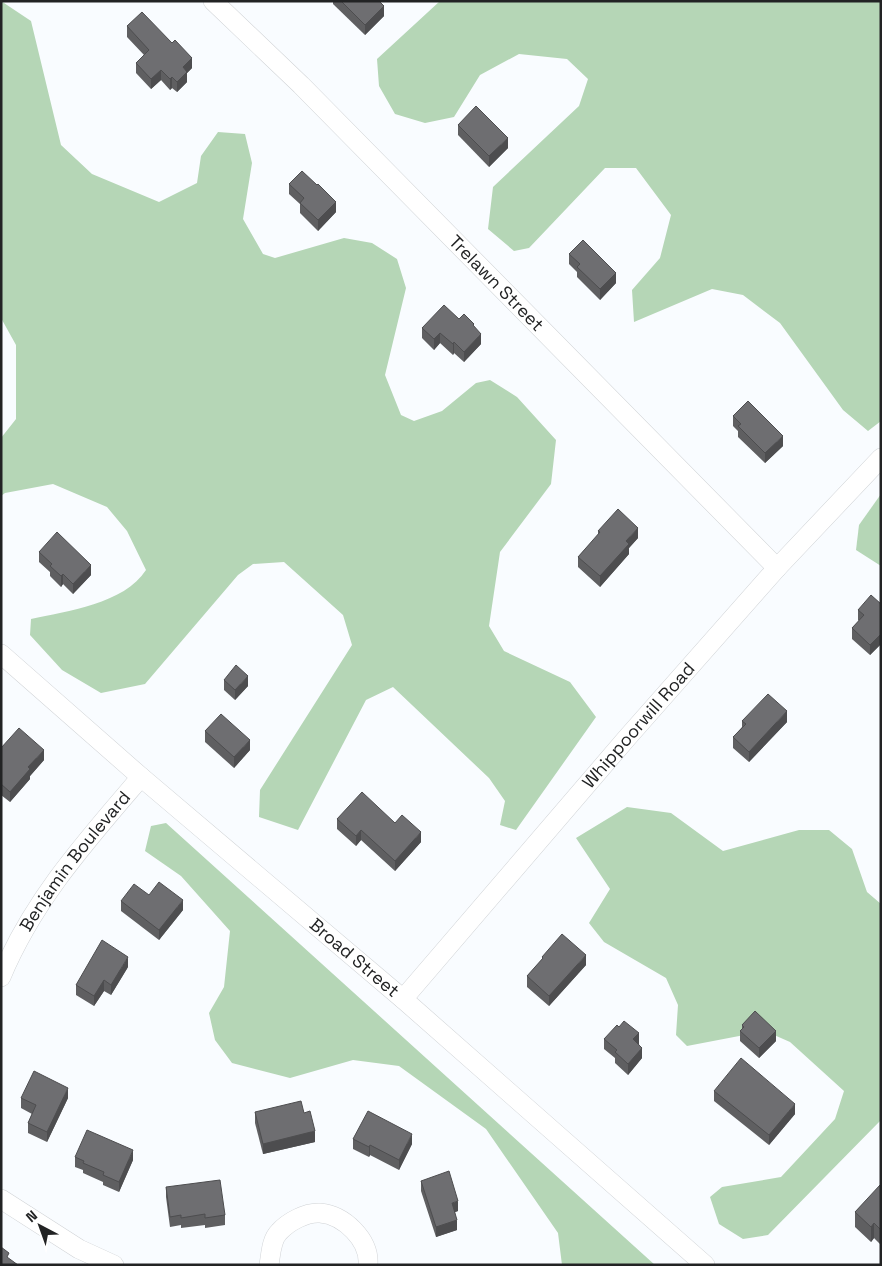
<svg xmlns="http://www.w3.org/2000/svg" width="882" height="1266" viewBox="0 0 882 1266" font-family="'Space Grotesk',sans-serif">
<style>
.green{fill:#b5d6b6}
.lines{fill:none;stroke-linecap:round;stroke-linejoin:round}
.minor-casing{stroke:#d0d3d6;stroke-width:20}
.minor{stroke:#fff;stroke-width:19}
.wall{fill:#5f5f61}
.shaded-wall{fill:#4d4d4f}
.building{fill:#6e6e71;stroke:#4d4d4f}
.labels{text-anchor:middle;stroke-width:4;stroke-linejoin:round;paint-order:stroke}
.street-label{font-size:18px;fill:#222324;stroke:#fff}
</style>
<rect width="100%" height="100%" fill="#f9fcff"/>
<!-- green -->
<g class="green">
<path d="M1 1 31 21 61 145 92 174 159 202 197 183 201 156 218 132 245 134 252 163 243 219 263 254 275 258 344 238 372 243 397 259 406 288 385 375 401 415 414 421 442 411 476 383 490 380 517 397 556 440 551 484 500 552 489 626 504 651 570 682 596 717 516 830 500 825 505 801 489 778 393 687 366 700 298 830 259 817 260 790 352 645 343 615 284 562 253 564 238 575 145 684 101 693 62 670 30 635 31 619C67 611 124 604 146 570L127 531 107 507 53 484 5 493 1 496V438L16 419V345L1 318Z"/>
<path d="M440 1H881V421L868 431 843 410 780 323 743 295 712 289 634 322 632 290 660 258 671 215 636 168H605L529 248 514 251 488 229 493 187 579 106 588 79 567 59 519 54 480 75 454 117 425 123 395 114 379 86 377 59Z"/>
<path d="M881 494V566L856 550 859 525Z"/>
<path d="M627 807 671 813 723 851 799 830H829L852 849 867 892 881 904V1120L768 1235 743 1239 719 1224 710 1197 722 1187 781 1177 835 1119 844 1091 790 1042 765 1031 687 1046 676 1035 678 1005 666 978 604 942 589 923 610 889 576 838Z"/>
<path d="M166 823 655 1265H562L558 1233 486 1129 399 1066 353 1060 290 1078 232 1063 215 1040 209 1013 224 987 230 931 181 876 145 851 151 826Z"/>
</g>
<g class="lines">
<defs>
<g id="minor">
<path id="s1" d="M213 1 301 85 777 568"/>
<path id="s2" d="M1 654 141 777 403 999 705 1265"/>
<path id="s3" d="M1 977C33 900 87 840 141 777"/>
<path id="s4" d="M403 999 626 739 777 568 881 458"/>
<path d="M1 1199 79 1249 114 1265"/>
<path d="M269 1265C271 1254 271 1240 279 1232 288 1222 306 1212 320 1213 344 1215 370 1240 368 1265"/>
</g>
</defs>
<!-- minor casing -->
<use href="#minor" class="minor-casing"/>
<!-- minor -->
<use href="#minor" class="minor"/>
</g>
<!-- wall -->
<g class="wall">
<path d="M333 1H379L384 16 365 35 333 4Z"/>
<path d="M127 26 192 68 187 73V82L177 92 172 88 170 90 161 80 151 89 136 73V63L144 55 127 37Z"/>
<path d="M458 125 508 148 489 167 458 135Z"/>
<path d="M289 184 336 212 318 231 300 213V204L289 194Z"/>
<path d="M569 254 616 283 600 300 577 277V272L569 264Z"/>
<path d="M459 319 474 327 481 344 464 362 454 353 453 355 440 343 434 350 422 338V328Z"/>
<path d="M733 416 783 446 765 463 738 437V431L733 426Z"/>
<path d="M598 531 638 538 629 548V554L600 587 578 567V557L598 535Z"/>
<path d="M39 552 91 575 73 594 63 584 61 587 50 576V572L39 562Z"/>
<path d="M881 604V644L870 655 852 639V628L859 621 858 620V610Z"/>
<path d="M224 680 248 686 235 700 224 690Z"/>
<path d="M742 721 787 722 749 762 733 748V737L742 727Z"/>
<path d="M205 731 250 750 234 768 205 742Z"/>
<path d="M1 748 44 760 30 776V779L10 802 1 795Z"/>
<path d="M337 819 395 823 421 842 395 871 361 840 356 846 337 829Z"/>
<path d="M149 895 183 910 159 940 121 911V901Z"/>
<path d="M542 957 586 965 549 1006 527 987V976L542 960Z"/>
<path d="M128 967 111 995 104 991 94 1006 76 995V985Z"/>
<path d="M742 1025 776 1041 759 1058 740 1041V1031L742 1029Z"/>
<path d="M604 1039 639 1044 642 1058 628 1075 615 1063V1058L604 1049Z"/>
<path d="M714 1091 795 1114 769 1145 714 1101Z"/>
<path d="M21 1098H68L47 1142 28 1133V1123L32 1114 21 1108Z"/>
<path d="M255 1112 304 1113 315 1142 263 1154 255 1123Z"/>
<path d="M353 1139 412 1144 399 1170 370 1155 369 1157 353 1149Z"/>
<path d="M75 1157 133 1160 119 1192 103 1185V1182L83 1173V1170L75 1167Z"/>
<path d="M421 1181 458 1211 455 1212 457 1230 436 1237 421 1191Z"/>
<path d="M881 1186V1245L874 1238 871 1242 855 1227V1212Z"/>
<path d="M166 1187 225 1215V1225L205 1228V1225L181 1228V1225L170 1227 166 1197Z"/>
</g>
<!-- shaded-wall -->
<g class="shaded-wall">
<path d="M384 6V16L365 35V25Z"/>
<path d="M192 58V68L187 73V82L177 92V82L183 67Z"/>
<path d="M161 70V80L151 89V79Z"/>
<path d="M172 77V88L170 90V79Z"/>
<path d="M508 138V148L489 167V156Z"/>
<path d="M336 202V212L318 231V220Z"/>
<path d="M616 273V283L600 300V289Z"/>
<path d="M440 333V343L434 350V339Z"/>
<path d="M481 334V344L464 362V352Z"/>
<path d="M454 342V353L453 355V344Z"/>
<path d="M783 436V446L765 463V453Z"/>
<path d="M638 528V538L629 548V554L600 587V576L626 541Z"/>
<path d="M91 565V575L73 594V584Z"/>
<path d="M63 574V584L61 587V576Z"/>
<path d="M881 634V644L870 655V645Z"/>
<path d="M248 676V686L235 700V690Z"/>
<path d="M787 711V722L749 762V752Z"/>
<path d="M250 740V750L234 768V757Z"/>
<path d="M44 750V760L30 776V779L10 802V792L28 767Z"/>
<path d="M361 830V840L356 846V836Z"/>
<path d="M421 832V842L395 871V861Z"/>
<path d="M183 900V910L159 940V930Z"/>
<path d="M586 955V965L549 1006V996Z"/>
<path d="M128 957V967L111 995V985Z"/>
<path d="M104 980V991L94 1006V996Z"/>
<path d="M776 1031V1041L759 1058V1048Z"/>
<path d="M639 1033V1044L633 1050V1039Z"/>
<path d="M642 1048V1058L628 1075V1064Z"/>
<path d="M68 1088V1098L47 1142V1132Z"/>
<path d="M795 1104V1114L769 1145V1135Z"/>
<path d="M315 1131V1142L263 1154V1144Z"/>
<path d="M412 1134V1144L399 1170V1160Z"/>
<path d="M370 1145V1155L369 1157V1147Z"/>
<path d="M133 1150V1160L119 1192V1182Z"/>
<path d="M458 1201V1211L452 1213V1203Z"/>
<path d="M457 1220V1230L436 1237V1227Z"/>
<path d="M874 1223V1238L871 1242V1227Z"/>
</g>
<!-- building -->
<g class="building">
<path d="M341 1H379L384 6 365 25Z"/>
<path d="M142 12 172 43 175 40 192 58 183 67 187 72 177 82 172 77 170 79 161 70 151 79 136 63 149 50 127 26Z"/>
<path d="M476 106 508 138 489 156 458 125Z"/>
<path d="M302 171 317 185 318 184 336 202 318 220 300 203 304 198 289 184Z"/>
<path d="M583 240 616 273 600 289 577 267 580 264 569 254Z"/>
<path d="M444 305 459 319 464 314 474 324 473 325 481 334 464 352 454 342 453 344 440 333 434 339 422 328Z"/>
<path d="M748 401 783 436 765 453 738 426 741 424 733 416Z"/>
<path d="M618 509 638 528 626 541 629 544 600 576 578 557 600 532 598 531Z"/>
<path d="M57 532 91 565 73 584 63 574 61 576 50 566 52 564 39 552Z"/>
<path d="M871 595 881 604V634L870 645 852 628 864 615 858 610Z"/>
<path d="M236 665 248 676 235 690 224 680Z"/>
<path d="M768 694 787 711 749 752 733 737 746 724 742 721Z"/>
<path d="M221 714 250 740 234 757 205 731Z"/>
<path d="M19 728 44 750 28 767 30 769 10 792 1 784V748Z"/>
<path d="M362 792 395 823 402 815 421 832 395 861 361 830 356 836 337 819Z"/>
<path d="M159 882 183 900 159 930 121 901 134 884 149 895Z"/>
<path d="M562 934 586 955 549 996 527 976 543 958 542 957Z"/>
<path d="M102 940 128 957 111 985 104 980 94 996 76 985Z"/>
<path d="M755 1011 776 1031 759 1048 740 1031 744 1027 742 1025Z"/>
<path d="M624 1021 639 1033 633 1039 642 1048 628 1064 615 1052 617 1050 604 1039 617 1025 619 1027Z"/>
<path d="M741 1058 795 1104 769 1135 714 1091Z"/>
<path d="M34 1071 68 1088 47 1132 28 1123 36 1105 21 1098Z"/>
<path d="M301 1101 304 1113 310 1111 315 1131 263 1144 255 1112Z"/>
<path d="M368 1111 412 1134 399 1160 370 1145 369 1147 353 1139Z"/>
<path d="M87 1130 133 1150 119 1182 103 1175 104 1172 83 1163 84 1161 75 1157Z"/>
<path d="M449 1171 458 1201 452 1203 457 1220 436 1227 421 1181Z"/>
<path d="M220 1180 225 1215 205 1218V1214L181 1218V1215L170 1217 166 1187Z"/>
<path d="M880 1185 881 1186V1230L874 1223 871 1227 855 1212Z"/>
<path d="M1 1247 9 1253 7 1257 18 1265H1Z"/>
</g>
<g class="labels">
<!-- street labels -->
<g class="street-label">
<text dy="6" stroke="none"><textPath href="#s1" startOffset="400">Trelawn Street</textPath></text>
<text dy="6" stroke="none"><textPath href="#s4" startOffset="361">Whippoorwill Road</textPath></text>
<text dy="6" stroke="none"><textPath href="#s3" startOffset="138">Benjamin Boulevard</textPath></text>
<text dy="6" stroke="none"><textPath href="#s2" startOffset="466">Broad Street</textPath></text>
</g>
</g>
<!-- border -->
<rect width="882" height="1266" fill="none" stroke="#222324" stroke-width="5"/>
<!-- north arrow -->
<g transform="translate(40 1226) rotate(319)" stroke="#ffffff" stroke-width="4" paint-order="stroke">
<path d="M0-4L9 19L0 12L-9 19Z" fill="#222324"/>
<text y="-8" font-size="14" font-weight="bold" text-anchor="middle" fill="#222324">N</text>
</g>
</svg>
